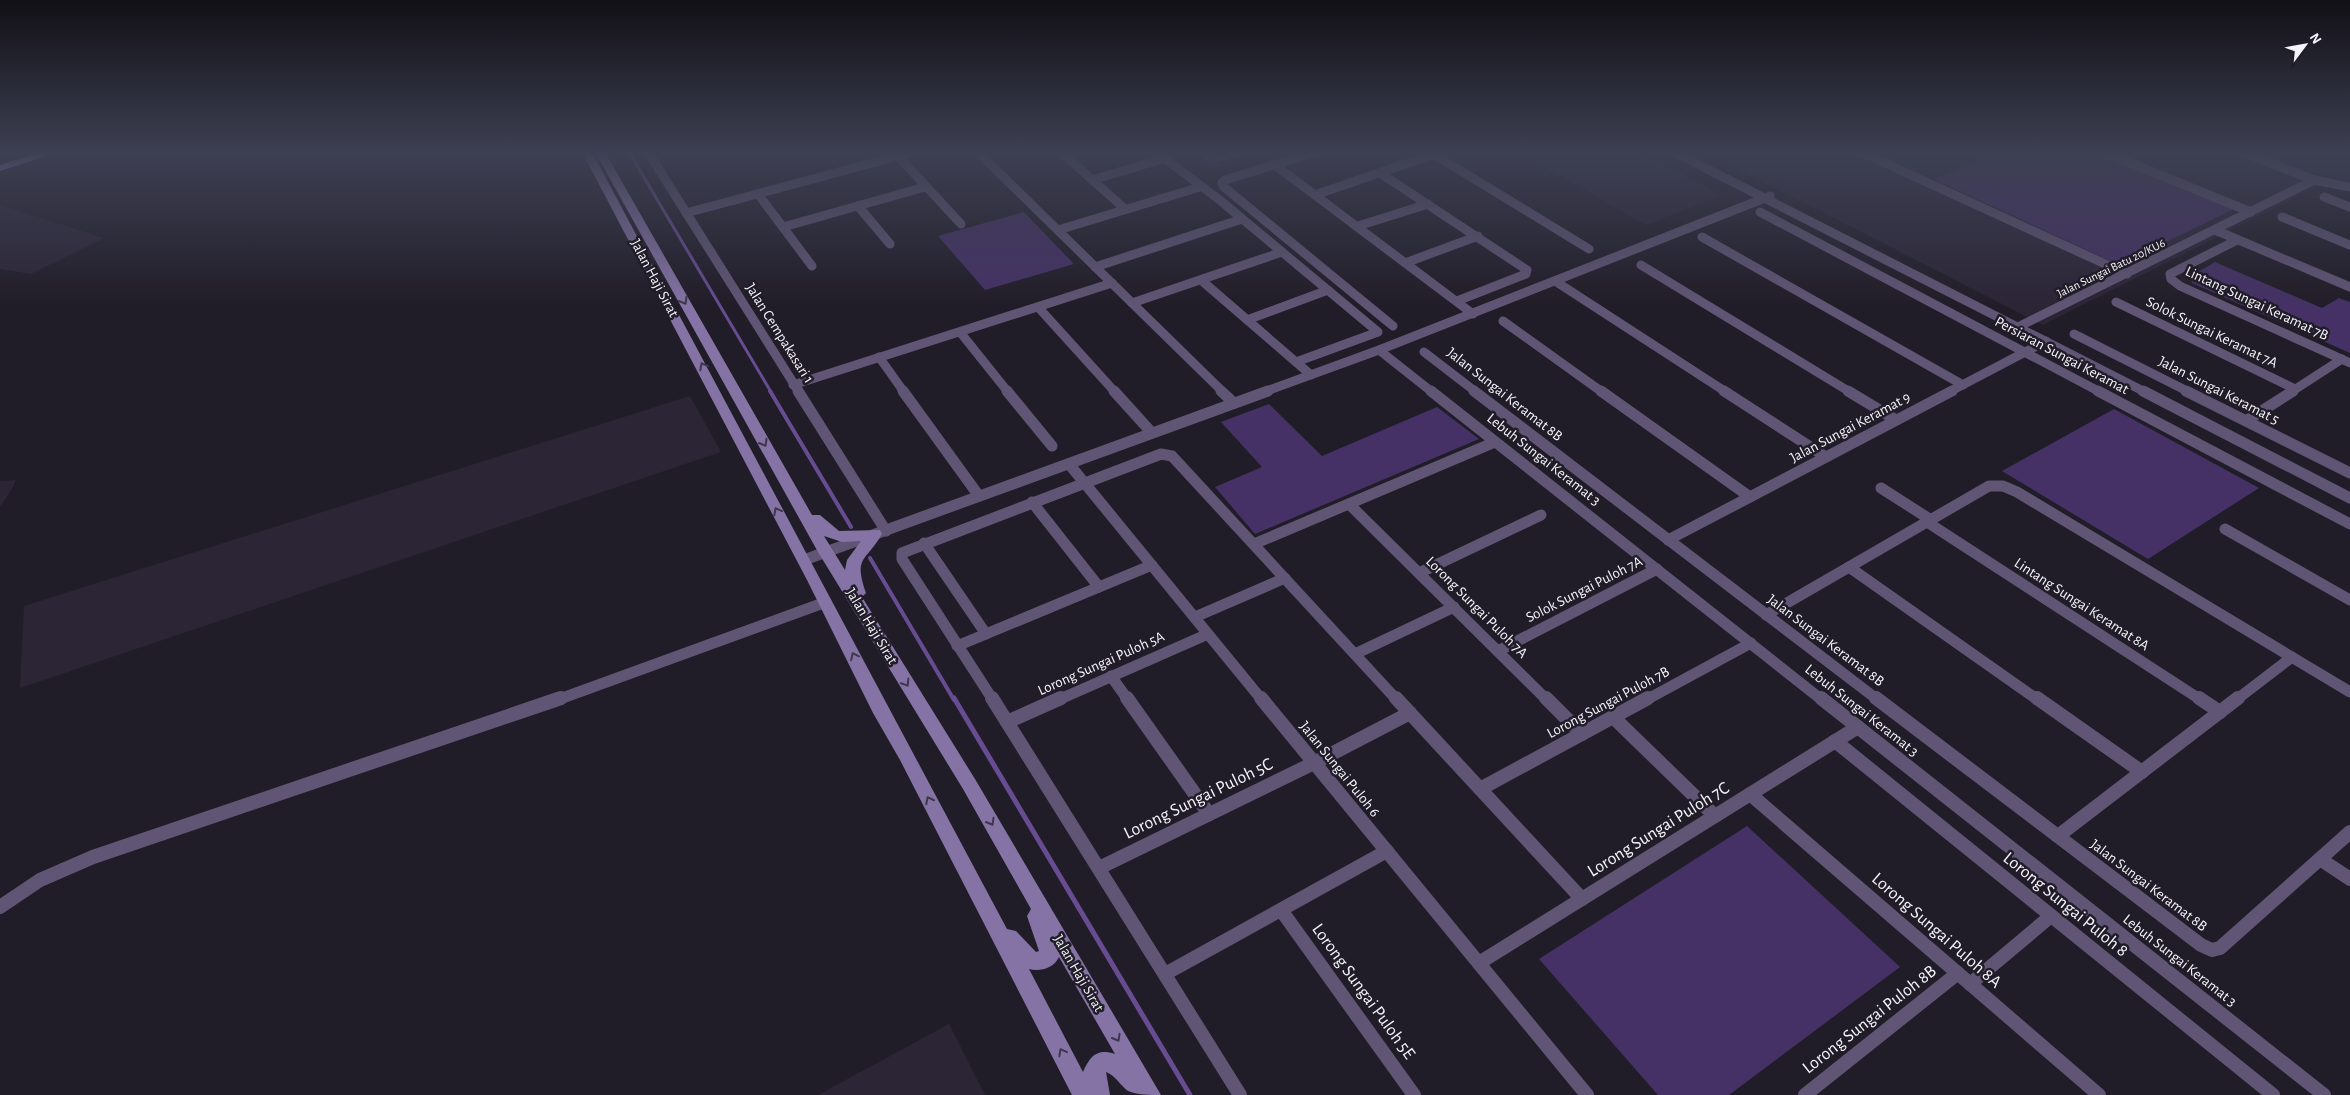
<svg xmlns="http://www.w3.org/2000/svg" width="2350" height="1095" viewBox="0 0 2350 1095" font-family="'Alegreya Sans',sans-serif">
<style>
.built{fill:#2b2536}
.green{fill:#453165}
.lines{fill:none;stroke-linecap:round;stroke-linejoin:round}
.stream-far2{stroke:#684c92;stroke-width:3}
.stream-far1{stroke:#684c92;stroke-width:4}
.stream{stroke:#684c92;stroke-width:5}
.building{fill:#4d3174;stroke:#787482}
.street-far2{stroke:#605574;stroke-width:9}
.street-far1{stroke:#605574;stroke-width:11}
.street{stroke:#605574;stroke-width:14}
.secondary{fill:#8573a5;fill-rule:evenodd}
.highway{fill:#bba0ed;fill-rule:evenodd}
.oneway{stroke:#3f374e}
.labels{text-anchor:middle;stroke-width:5;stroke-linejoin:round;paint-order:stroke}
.far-street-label{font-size:12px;fill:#f5f3fb;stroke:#211d28}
.street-label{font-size:15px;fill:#f5f3fb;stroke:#211d28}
.near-street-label{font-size:18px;fill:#f5f3fb;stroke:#211d28}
</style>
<rect width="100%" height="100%" fill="#211d28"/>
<!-- built -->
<g class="built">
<path d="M1185 152H1268L1214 168 1204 167Z"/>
<path d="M1518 152H1640L1722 195 1646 225Z"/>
<path d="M1705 152H2350V184L2334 178 2043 325Z"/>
<path d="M0 205 104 238 31 274 0 269Z"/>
<path d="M690 396 721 452 20 688 24 606Z"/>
<path d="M16 480 13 487 0 507V481Z"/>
<path d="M949 1024 985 1095H818Z"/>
</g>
<!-- green -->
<g class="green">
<path d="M1999 152H2097L2236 208 2119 265 1934 179Z"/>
<path d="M1024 212 1074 264 985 290 938 236Z"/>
<path d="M2215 262 2322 308 2339 298 2350 302V353L2192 283 2191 276Z"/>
<path d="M1269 404 1322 456 1437 407 1479 439 1255 534 1215 487 1262 467 1221 422Z"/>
<path d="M2114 409 2259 488 2148 559 2002 471Z"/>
<path d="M1747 826 1900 967 1729 1095H1658L1539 959Z"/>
</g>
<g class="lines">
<!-- stream-far2 -->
<path class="stream-far2" d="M629 152 771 392"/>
<!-- stream-far1 -->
<g class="stream-far1">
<path d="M770 391 851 527"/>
<path d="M870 558 954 700"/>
</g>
<!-- stream -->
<path class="stream" d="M954 698 1190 1095"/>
</g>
<!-- building -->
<path class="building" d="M1196 152H1239V155L1212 163Z"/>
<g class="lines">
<!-- street-far2 -->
<g class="street-far2">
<path d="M648 152 799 392"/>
<path d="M978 152 1223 392"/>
<path d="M1061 152 1125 209"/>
<path d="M1316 152 1225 180 1222 183 1224 187 1393 326"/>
<path d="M1430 152 1589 249"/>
<path d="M1674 152 2145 392"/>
<path d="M1861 152 2127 274"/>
<path d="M2104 152 2251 212"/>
<path d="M2242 152 2314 180 2350 187"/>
<path d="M898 156 961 224"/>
<path d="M1275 165 1473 314"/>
<path d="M1380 173 1527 270 1526 274 1457 301"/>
<path d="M1092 180 1162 159 1167 160 1221 201 1378 332 1296 362"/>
<path d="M758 194 812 266"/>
<path d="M1315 195 1434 154"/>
<path d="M2324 197 2350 207"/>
<path d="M858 206 890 244"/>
<path d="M1760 212 2100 392"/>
<path d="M686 213 913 152"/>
<path d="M2282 217 2350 245"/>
<path d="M1358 226 1428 204"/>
<path d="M783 227 925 187"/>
<path d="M1058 230 1200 187"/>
<path d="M2215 230 2350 287"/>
<path d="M1702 237 1963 385"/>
<path d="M2237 240 2170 274 2171 279 2180 286 2350 363"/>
<path d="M1405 263 1478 236"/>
<path d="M1641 265 1850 392"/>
<path d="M1095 267 1242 219"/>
<path d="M1201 280 1311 375"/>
<path d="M1555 281 1726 392"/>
<path d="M2116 302 2295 389"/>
<path d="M1132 303 1282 252"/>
<path d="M1038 307 1115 392"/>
<path d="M1247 320 1328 290"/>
<path d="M1503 321 1602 392"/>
<path d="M2018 327 2314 180"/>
<path d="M960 332 1008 392"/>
<path d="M2074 334 2189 392"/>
<path d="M1379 350 1432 392"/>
<path d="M1424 352 1476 392"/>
<path d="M879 357 904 392"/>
<path d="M793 385 1112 283"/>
<path d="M1264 392 1379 350 1770 196"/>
<path d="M1949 392 2046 341"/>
<path d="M2291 392 2342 359"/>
</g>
<!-- street-far1 -->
<g class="street-far1">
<path d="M798 391 886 531"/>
<path d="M903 391 979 496"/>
<path d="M1007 391 1052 446"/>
<path d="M1114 391 1152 433"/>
<path d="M1221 391 1234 403"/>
<path d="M1431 391 1822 700"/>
<path d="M1474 391 1878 700"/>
<path d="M1601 391 1750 497"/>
<path d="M1724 391 1826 457"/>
<path d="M1848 391 1896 420"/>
<path d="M2098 391 2350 524"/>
<path d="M2143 391 2350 498"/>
<path d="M2186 391 2350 473"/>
<path d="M2246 421 2293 391"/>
<path d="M1069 464 1262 700"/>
<path d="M1881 488 1931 520"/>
<path d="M1032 502 1099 587"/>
<path d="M1349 504 1547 700"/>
<path d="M1927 522 2201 700"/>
<path d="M2225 529 2350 600"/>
<path d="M1668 540 1952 391"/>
<path d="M924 543 986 634"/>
<path d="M1254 544 1495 442"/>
<path d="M804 560 1268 391"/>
<path d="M1849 567 2038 700"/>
<path d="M1419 573 1541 515"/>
<path d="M1766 615 1989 486H2003L2017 492 2350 692"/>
<path d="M1195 617 1285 578"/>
<path d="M957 646 1152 565"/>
<path d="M1498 651 1657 569"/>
<path d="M1355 654 1454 607"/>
<path d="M1111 676 1128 700"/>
<path d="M557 700 826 602"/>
<path d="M993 700 902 559V553L1161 454 1172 456 1397 700"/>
<path d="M1058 700 1208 634"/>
<path d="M1646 700 1751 643"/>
<path d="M2236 700 2292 657"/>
</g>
<!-- street -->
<g class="street">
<path d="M992 698 1240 1095"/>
<path d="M1127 698 1209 814"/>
<path d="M1261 698 1587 1095"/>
<path d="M1396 698 1582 899"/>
<path d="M1546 698 1582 734"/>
<path d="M1821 698 2324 1095"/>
<path d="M1876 698 2201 945 2212 950 2220 948 2350 832"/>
<path d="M2037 698 2142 772"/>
<path d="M2199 698 2220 712"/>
<path d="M1613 717 1715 816"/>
<path d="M1007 722 1061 698"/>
<path d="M1835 741 2273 1095"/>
<path d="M1480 789 1648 698"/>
<path d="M1750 794 2099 1095"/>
<path d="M2058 836 2238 698"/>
<path d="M2320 859 2350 879"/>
<path d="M1099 868 1314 763 1410 713"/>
<path d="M0 907 40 880 93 857 561 698"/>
<path d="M1281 910 1414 1095"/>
<path d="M1479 963 1858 727"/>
<path d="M1165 974 1387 851"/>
<path d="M1970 984 2051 916"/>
<path d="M1805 1095 1958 973"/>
</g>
<!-- secondary -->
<path class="secondary" d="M582 152H592L1007 929 1016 931 1036 952 1039 951 1027 916 1031 909 963 789 818 552 595 152H605L812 515H820L839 531 880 530 882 534C866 562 853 556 866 593L862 597 975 779 1161 1095C1150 1095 1137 1095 1128 1091 1120 1085 1116 1076 1106 1072L1110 1095H1072L900 760 873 713 807 580ZM824 536 842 542 861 541 847 560 845 570ZM1059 957 1115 1054C1097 1048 1090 1056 1083 1072L1029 969C1040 972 1054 968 1059 957Z"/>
<!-- highway -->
<path class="highway" d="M42 152H59L0 171V165Z"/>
</g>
<!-- one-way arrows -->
<defs><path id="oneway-chevron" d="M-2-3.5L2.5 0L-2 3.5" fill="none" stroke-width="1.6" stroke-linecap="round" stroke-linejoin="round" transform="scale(1.25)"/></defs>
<g class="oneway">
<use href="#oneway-chevron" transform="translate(684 301) rotate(60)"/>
<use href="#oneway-chevron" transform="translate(703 366) rotate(-118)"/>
<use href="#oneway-chevron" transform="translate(764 443) rotate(60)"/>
<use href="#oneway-chevron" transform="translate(777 511) rotate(-118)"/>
<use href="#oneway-chevron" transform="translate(854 656) rotate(-116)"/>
<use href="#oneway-chevron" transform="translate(906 683) rotate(58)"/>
<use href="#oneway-chevron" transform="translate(929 800) rotate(-117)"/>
<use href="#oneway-chevron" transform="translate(991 822) rotate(60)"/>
<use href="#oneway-chevron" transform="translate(1117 1038) rotate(60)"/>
<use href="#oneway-chevron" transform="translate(1062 1052) rotate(-118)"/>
</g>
<!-- sky -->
<linearGradient id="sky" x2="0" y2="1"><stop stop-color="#121016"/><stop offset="0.5" stop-color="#3d4053"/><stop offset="1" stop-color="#3d4053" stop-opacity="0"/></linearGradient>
<rect width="2350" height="306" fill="url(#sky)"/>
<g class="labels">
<!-- far-street labels -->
<g class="far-street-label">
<text transform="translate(2111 268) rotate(-26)" y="4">Jalan Sungai Batu 20/KU6</text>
</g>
<!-- street labels -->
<g class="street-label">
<text transform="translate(655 278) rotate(62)" y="5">Jalan Haji Sirat</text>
<text transform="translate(2257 303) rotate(25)" y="5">Lintang Sungai Keramat 7B</text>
<text transform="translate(2212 332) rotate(26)" y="5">Solok Sungai Keramat 7A</text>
<text transform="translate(780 333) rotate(58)" y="5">Jalan Cempakasari 1</text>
<text transform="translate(2062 355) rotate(28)" y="5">Persiaran Sungai Keramat</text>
<text transform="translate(2219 390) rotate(27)" y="5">Jalan Sungai Keramat 5</text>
<text transform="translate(1505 394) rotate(38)" y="5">Jalan Sungai Keramat 8B</text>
<text transform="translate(1850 427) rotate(-28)" y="5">Jalan Sungai Keramat 9</text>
<text transform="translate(1544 459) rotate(38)" y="5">Lebuh Sungai Keramat 3</text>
<text transform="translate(1584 589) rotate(-27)" y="5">Solok Sungai Puloh 7A</text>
<text transform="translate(2082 604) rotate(33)" y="5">Lintang Sungai Keramat 8A</text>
<text transform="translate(1477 607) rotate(45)" y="5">Lorong Sungai Puloh 7A</text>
<text transform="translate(872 626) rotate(59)" y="5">Jalan Haji Sirat</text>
<text transform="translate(1826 640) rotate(37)" y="5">Jalan Sungai Keramat 8B</text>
<text transform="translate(1101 663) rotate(-24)" y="5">Lorong Sungai Puloh 5A</text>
<text transform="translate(1608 702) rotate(-28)" y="5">Lorong Sungai Puloh 7B</text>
<text transform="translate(1862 710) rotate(38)" y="5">Lebuh Sungai Keramat 3</text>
<text transform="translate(1340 769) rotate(51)" y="5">Jalan Sungai Puloh 6</text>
<text transform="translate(2149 885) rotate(37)" y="5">Jalan Sungai Keramat 8B</text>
<text transform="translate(2180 960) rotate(38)" y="5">Lebuh Sungai Keramat 3</text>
<text transform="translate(1079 973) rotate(60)" y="5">Jalan Haji Sirat</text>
</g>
<!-- near-street labels -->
<g class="near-street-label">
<text transform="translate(1198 798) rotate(-26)" y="6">Lorong Sungai Puloh 5C</text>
<text transform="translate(1658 829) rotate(-32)" y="6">Lorong Sungai Puloh 7C</text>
<text transform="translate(2066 904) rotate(39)" y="6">Lorong Sungai Puloh 8</text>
<text transform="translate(1937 930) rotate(41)" y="6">Lorong Sungai Puloh 8A</text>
<text transform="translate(1364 991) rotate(54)" y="6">Lorong Sungai Puloh 5E</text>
<text transform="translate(1869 1019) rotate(-38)" y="6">Lorong Sungai Puloh 8B</text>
</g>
</g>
<!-- north arrow -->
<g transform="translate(2305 45) rotate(58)" stroke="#211d28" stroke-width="4" paint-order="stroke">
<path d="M0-4L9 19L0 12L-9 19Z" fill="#f5f3fb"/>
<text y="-8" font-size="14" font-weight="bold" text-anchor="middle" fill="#f5f3fb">N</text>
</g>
</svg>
